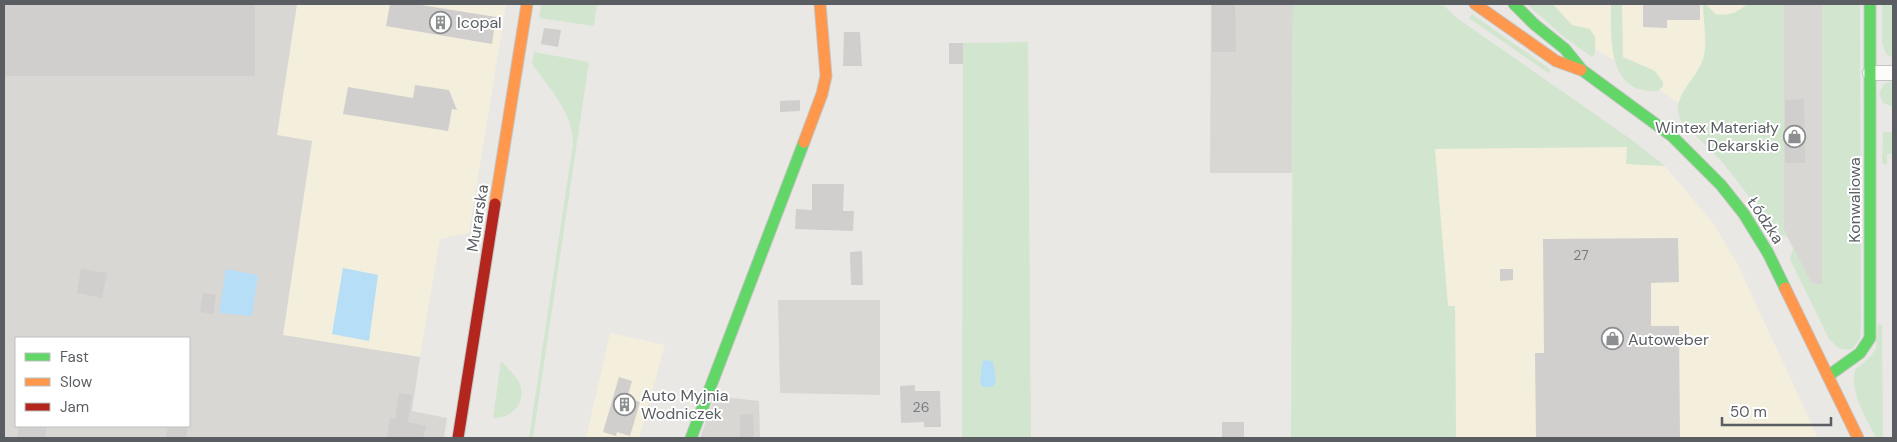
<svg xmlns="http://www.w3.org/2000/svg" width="1897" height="442" viewBox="0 0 1897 442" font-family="'DM Sans',sans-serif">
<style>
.commercial{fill:#f4eedc}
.industrial{fill:#d9d7d4;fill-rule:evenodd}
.green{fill:#d2e6cf}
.water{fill:#b6def6}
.building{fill:#d0cfcd}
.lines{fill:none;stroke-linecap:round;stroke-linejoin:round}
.street-casing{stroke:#c5c5c5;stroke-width:16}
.fast-casing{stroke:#c5c5c5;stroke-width:13}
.slow-casing{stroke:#c5c5c5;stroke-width:13}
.jam-casing{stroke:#c5c5c5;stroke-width:13}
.street{stroke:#fcfcfb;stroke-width:14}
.fast{stroke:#63d668;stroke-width:11}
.slow{stroke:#ff974d;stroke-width:11}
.jam{stroke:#b3261e;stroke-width:11}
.labels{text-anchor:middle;stroke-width:4;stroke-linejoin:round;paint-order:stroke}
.number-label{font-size:14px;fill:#797c7e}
.poi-label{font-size:16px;fill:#5a5e62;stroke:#fff;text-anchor:start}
.street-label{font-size:16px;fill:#5a5e62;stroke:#fff}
</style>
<rect width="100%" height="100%" fill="#e9e8e4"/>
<!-- commercial -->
<g class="commercial">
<path d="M297 4H506L469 233 440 239 420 357 283 335 312 141 277 135Z"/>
<path d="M1546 4H1784L1703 121 1645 79 1577 38Z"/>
<path d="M1627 147V164L1665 166 1713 223 1737 263 1818 438H1456L1455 307 1448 306 1434 148Z"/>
<path d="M610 333 665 345 639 438H586Z"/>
</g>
<!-- industrial -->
<g class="industrial">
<path d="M4 4H297L277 135 312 141 283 335 420 357 412 411 447 418 444 438H4ZM16 338H189V426H16Z"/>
<path d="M1211 4H1293L1292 173H1210Z"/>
<path d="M1784 4H1822V286L1811 283 1784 230Z"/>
<path d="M778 300H880V395L780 393Z"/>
<path d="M715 396 759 401 760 438H700Z"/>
</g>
<!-- green -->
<g class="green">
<path d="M541 4H597L594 26 539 18Z"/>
<path d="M1293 4H1442L1457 18 1632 140 1665 166 1626 164 1627 147 1435 149 1448 306H1455L1456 438H1291Z"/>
<path d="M1527 4H1553L1572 25 1590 29 1595 37V54L1592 57 1564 37Z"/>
<path d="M1611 4H1622L1623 57 1655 71 1663 82V86L1658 91C1607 95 1611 38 1611 4Z"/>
<path d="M1703 4H1706L1715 14C1729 16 1737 13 1747 4H1784V230L1787 237 1777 233 1724 164 1681 121C1669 97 1696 81 1703 59 1708 43 1703 20 1703 4Z"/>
<path d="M1822 4H1860L1861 323 1860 339 1852 349C1840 351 1837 347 1829 339L1790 259 1793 248 1811 283 1822 285Z"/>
<path d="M1882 4H1893V58L1886 54 1882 43Z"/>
<path d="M1472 14 1551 70 1548 73 1469 18Z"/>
<path d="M1028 42 1031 438H962L963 43Z"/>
<path d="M534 52 589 62 533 438H529L573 143C573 112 549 88 532 64Z"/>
<path d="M1892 81 1893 107 1883 103 1879 94 1884 84Z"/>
<path d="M1883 132H1893V154H1887V165L1882 163Z"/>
<path d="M1878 324 1882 325 1883 438H1876C1867 418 1849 393 1855 370L1871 356 1876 348Z"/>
<path d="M501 361C507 368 515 375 519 382 528 402 512 419 493 418Z"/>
</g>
<!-- water -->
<g class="water">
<path d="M343 268 378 275 369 341 332 334Z"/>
<path d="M226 269 258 275 252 316 219 313Z"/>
<path d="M984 360 993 361 996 381 993 387H983L980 383 982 363Z"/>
</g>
<!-- building -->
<g class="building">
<rect x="4" y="4" width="251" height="72"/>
<path d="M390 4H415L496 17 492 44 386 26Z"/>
<path d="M1212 4H1235L1236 52H1212Z"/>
<path d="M1643 4H1700V20H1667V28L1643 27Z"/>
<path d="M544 28 561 30 558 47 541 44Z"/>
<path d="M844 32H860L862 66H843Z"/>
<rect x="949" y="43" width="14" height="21"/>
<path d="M415 85 449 90 457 110 452 109 448 131 343 114 348 87 413 98Z"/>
<path d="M1804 99 1805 163H1785V100Z"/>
<path d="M800 100V111L780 112V101Z"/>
<path d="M812 184H844L843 211H854L853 231 795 229 796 209 812 210Z"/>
<path d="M1678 238 1679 282 1651 283V326H1679L1680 438H1536L1535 353H1544L1543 239Z"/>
<path d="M862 251 863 285H851L850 252Z"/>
<path d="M81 269 107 273 102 298 77 293Z"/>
<path d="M1500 269H1513V280L1500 281Z"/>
<path d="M203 293 216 295 213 314 200 312Z"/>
<path d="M619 377 632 381 627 398 640 402 630 436 617 432 616 436 603 432Z"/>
<path d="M915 385V391H940L941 427H924V422L901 423 900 386Z"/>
<path d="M399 393 412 395 408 422 426 426 423 438H387L390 418 395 419Z"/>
<path d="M753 414 754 438H740V415Z"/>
<rect x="1222" y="422" width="22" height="16"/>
<path d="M19 426H47L45 438H17Z"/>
<path d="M168 426H188L186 438H166Z"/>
</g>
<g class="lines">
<defs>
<path id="street" d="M1870 73H1893"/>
<g id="fast">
<path d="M1514 4 1534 24 1565 49 1582 70 1672 136 1721 185 1744 214 1768 253 1785 288"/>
<path d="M1828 376 1860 353 1870 338V4"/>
<path d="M691 438 804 142"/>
</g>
<g id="slow">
<path d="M1475 4 1556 61 1581 70"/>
<path d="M804 142 822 94 826 76 820 4"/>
<path d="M495 204 527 4"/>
<path d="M1785 288 1858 438"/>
</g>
<path id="jam" d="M458 438 495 204"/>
</defs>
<!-- street casing -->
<use href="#street" class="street-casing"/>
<!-- fast casing -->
<use href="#fast" class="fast-casing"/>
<!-- slow casing -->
<use href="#slow" class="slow-casing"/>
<!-- jam casing -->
<use href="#jam" class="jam-casing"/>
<!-- street -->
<use href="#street" class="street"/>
<!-- fast -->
<use href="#fast" class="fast"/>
<!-- slow -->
<use href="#slow" class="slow"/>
<!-- jam -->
<use href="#jam" class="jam"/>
</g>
<!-- icons -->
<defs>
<symbol id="building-ring" viewBox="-11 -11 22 22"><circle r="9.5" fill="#fff" stroke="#8c8e90" stroke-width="1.5"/><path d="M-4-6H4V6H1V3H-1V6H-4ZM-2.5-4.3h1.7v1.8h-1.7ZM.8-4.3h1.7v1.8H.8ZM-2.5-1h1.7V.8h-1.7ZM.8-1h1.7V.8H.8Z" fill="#8c8e90"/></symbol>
<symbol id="shop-ring" viewBox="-11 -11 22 22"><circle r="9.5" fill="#fff" stroke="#8c8e90" stroke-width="1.5"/><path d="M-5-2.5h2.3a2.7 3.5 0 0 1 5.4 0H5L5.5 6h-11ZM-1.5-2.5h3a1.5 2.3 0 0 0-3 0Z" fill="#8c8e90"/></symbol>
</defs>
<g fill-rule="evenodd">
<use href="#building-ring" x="428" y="10" width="25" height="25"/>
<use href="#shop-ring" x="1782" y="124" width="25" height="25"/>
<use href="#shop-ring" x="1600" y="326" width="25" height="25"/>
<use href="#building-ring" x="612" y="392" width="25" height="25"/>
</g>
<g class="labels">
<!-- number labels -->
<g class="number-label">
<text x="1581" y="260">27</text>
<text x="921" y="412">26</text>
</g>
<!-- poi labels -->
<g class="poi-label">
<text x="457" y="28">Icopal</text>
<text x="1779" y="133" text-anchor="end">Wintex Materiały<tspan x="1779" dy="18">Dekarskie</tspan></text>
<text x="1628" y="345">Autoweber</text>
<text x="641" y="401">Auto Myjnia<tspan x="641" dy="18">Wodniczek</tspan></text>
</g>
<!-- street labels -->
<g class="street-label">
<text transform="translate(1854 200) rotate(-90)" y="6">Konwaliowa</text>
<text transform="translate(477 218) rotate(-81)" y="6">Murarska</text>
<text transform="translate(1766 220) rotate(57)" y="6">Łódzka</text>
</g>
</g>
<!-- border -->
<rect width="1897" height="442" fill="none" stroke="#5a5e62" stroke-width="10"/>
<!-- legend -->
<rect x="15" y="337" width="175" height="90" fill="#ffffff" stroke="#bdbfc0"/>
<rect x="25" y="353" width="25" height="8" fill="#63d668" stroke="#bdbfc0"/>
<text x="60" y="362" font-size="15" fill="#5a5e62">Fast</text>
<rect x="25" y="378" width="25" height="8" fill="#ff974d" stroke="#bdbfc0"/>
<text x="60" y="387" font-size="15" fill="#5a5e62">Slow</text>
<rect x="25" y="403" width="25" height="8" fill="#b3261e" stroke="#bdbfc0"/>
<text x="60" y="412" font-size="15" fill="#5a5e62">Jam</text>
<!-- scale -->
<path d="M1722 417v8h109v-8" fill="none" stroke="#5a5e62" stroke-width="2.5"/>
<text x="1730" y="417" font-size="15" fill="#5a5e62" stroke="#ffffff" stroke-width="4" paint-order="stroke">50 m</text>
</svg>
